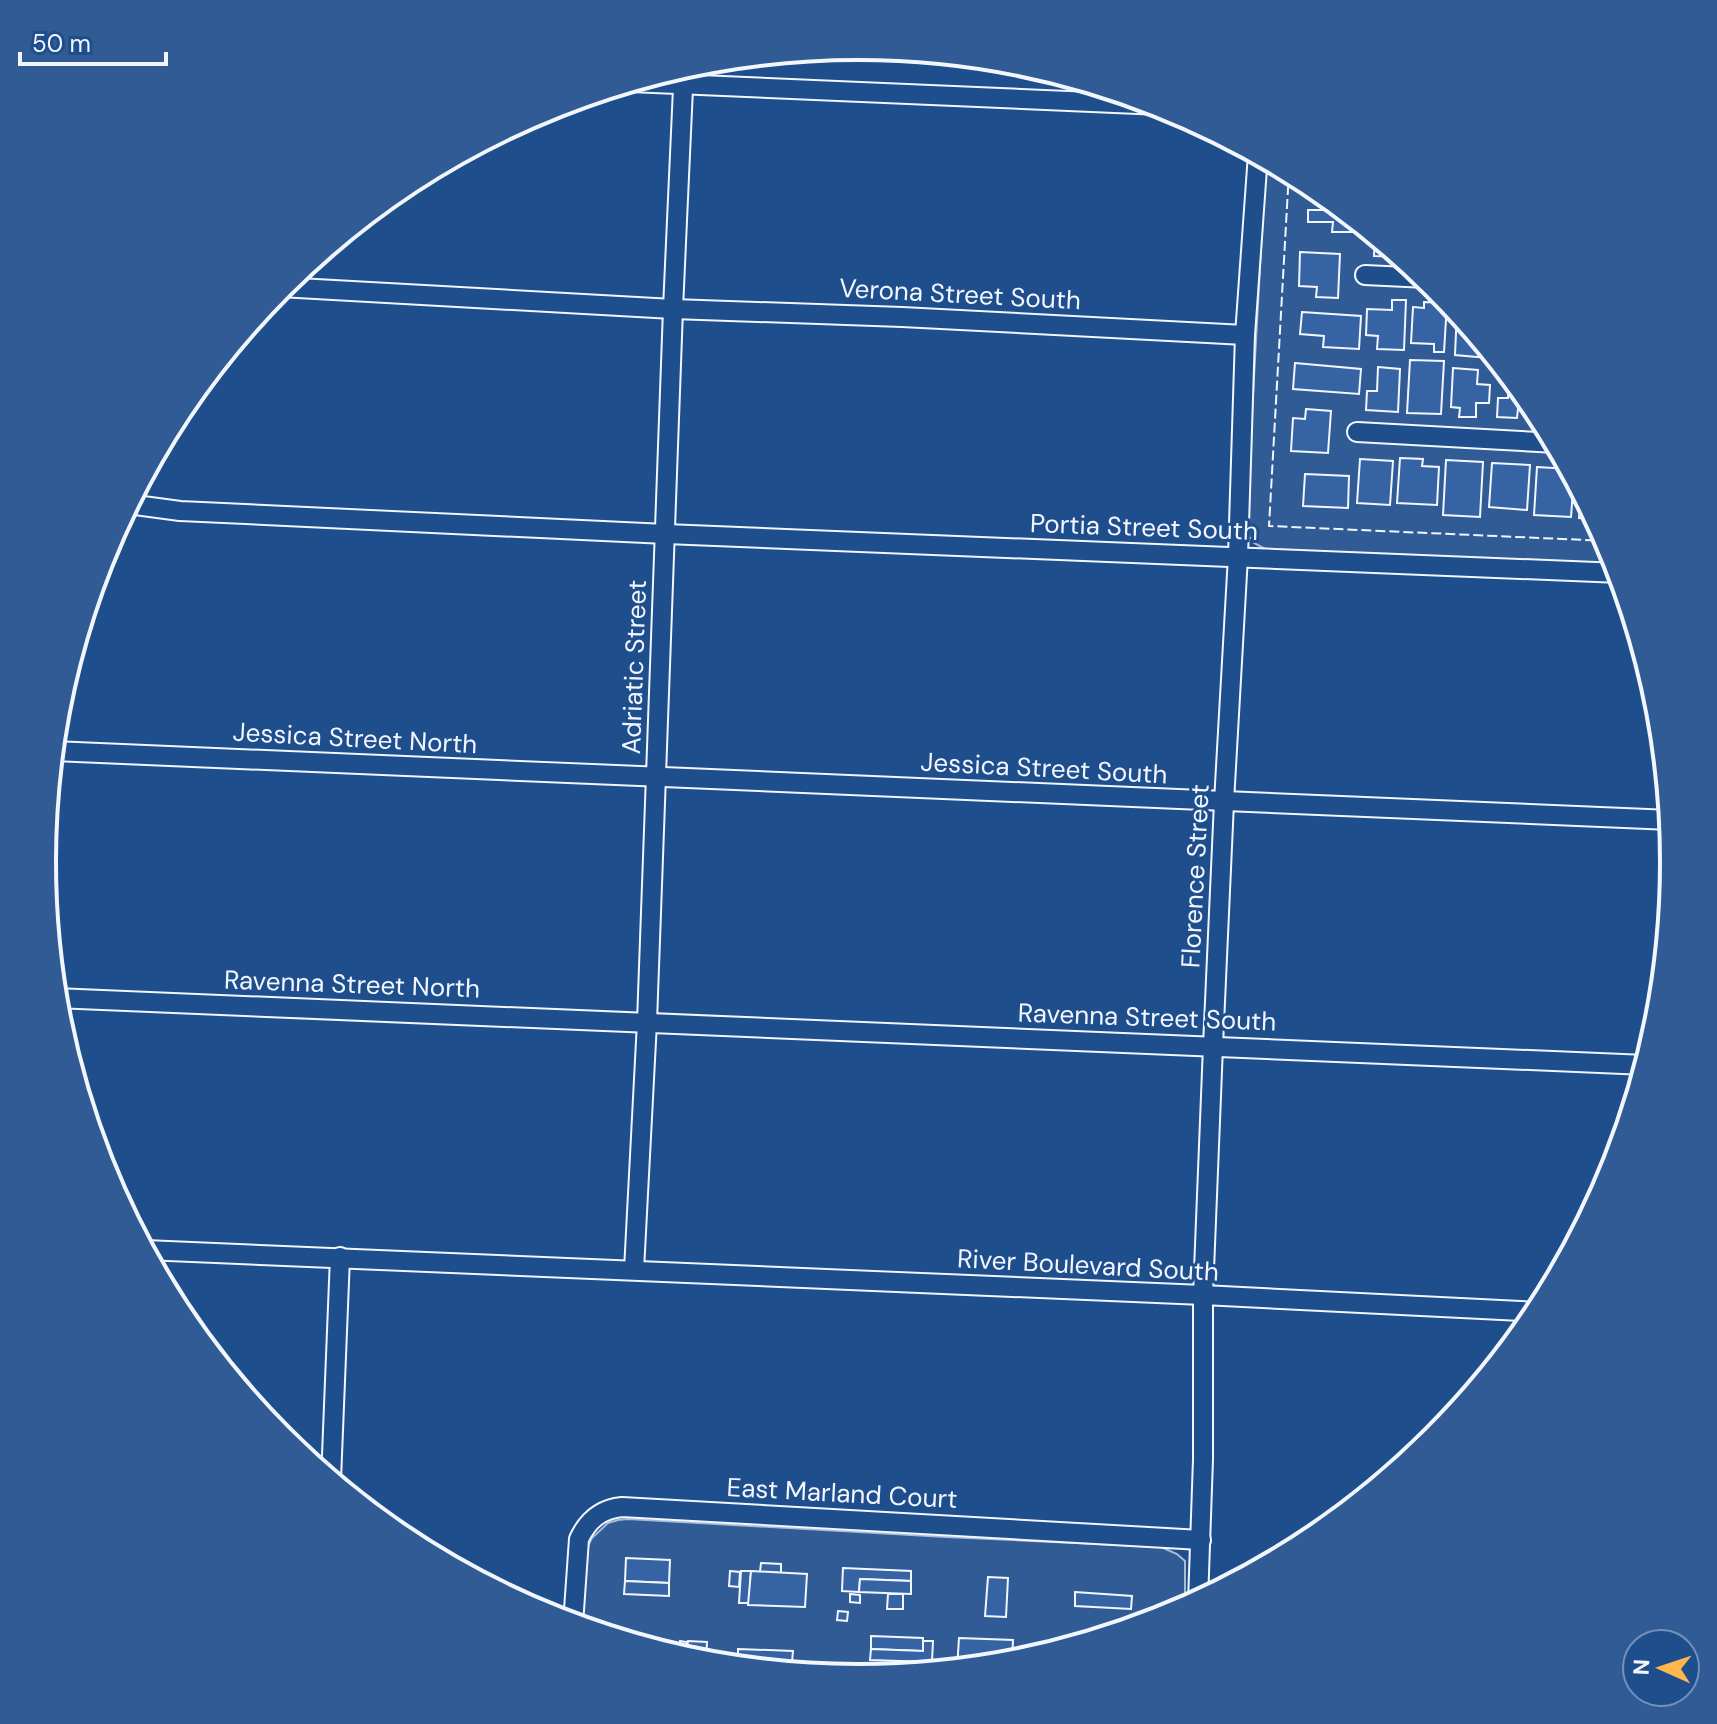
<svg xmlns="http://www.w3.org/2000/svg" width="1717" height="1724" viewBox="0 0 1717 1724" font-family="'DM Sans',sans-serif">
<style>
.built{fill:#305b95;stroke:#a8bbd7;stroke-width:2}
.building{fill:#3563a3;stroke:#f2f6ff;stroke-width:2}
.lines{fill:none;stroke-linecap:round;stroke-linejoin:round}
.minor-casing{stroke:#f2f6ff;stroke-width:22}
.minor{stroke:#1f4e8c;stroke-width:18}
.fence{stroke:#f2f6ff;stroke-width:2;stroke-dasharray:10 4;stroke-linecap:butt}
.labels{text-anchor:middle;stroke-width:6;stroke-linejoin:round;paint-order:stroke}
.street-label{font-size:26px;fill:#f2f6ff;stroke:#1f4e8c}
.rim{fill:none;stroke:#f2f6ff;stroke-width:4}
</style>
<rect width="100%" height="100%" fill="#1f4e8c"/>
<!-- built -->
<g class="built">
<path d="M1266 159 1313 183 1436 285 1538 409 1613 550 1617 564 1267 550 1254 543V538H1249L1246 522Z"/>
<path d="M628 1519 946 1537 1161 1547 1177 1554 1185 1561V1609L1171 1617 1017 1663 858 1678 699 1663 582 1627 588 1546 592 1538 608 1523 618 1520Z"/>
</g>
<!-- building -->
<g class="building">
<path d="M1308 210H1345L1362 224V232H1332L1333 222H1308Z"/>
<path d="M1375 235 1403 257 1374 256Z"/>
<path d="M1300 252 1340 254 1338 298 1316 297 1317 287 1299 286Z"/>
<path d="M1392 300H1406L1404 350 1377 349 1378 336 1366 335 1367 309 1392 310Z"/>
<path d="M1424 302 1447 303 1444 352H1434V344L1411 343 1413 307 1424 308Z"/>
<path d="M1457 310 1489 349 1488 358 1455 355Z"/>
<path d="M1302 312 1361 316 1359 349 1323 347 1324 336 1300 334Z"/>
<path d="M1410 360 1444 361 1441 414 1407 413Z"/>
<path d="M1295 363 1361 369 1359 394 1293 389Z"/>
<path d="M1378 367 1400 369 1398 412 1366 410 1367 391H1377Z"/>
<path d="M1453 368 1478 370 1477 384 1490 385 1489 403H1476V417H1459L1460 408 1451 407Z"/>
<path d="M1509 373 1530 399 1529 409H1518L1517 418 1497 417 1498 398H1508Z"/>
<path d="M1306 409 1331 411 1328 453 1291 451 1293 418 1305 419Z"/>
<path d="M1400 458 1423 459 1422 466 1439 467 1437 505 1397 503Z"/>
<path d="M1360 459 1393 461 1390 505 1357 503Z"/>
<path d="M1446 460 1483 462 1480 517 1443 515Z"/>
<path d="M1492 463 1530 465 1527 510 1489 507Z"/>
<path d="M1537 467 1570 469 1574 476 1571 517 1534 515Z"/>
<path d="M1305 474 1349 476 1348 508 1303 506Z"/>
<path d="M1581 489 1596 519 1579 518Z"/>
<path d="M626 1558 670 1560 669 1583 625 1581Z"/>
<path d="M761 1563 781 1564V1573L760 1572Z"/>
<path d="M843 1568 911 1571V1581L860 1579 859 1592 842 1591Z"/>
<path d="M730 1571 740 1572 739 1587 729 1586Z"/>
<path d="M741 1571H751L749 1603H739Z"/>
<path d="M751 1571 807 1574 805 1607 748 1605Z"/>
<path d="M988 1577 1008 1578 1006 1617 985 1616Z"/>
<path d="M860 1579 911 1581V1594L859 1592Z"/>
<path d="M625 1581 669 1583V1596L624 1594Z"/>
<path d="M1075 1592 1132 1596 1131 1609 1075 1606Z"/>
<path d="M850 1594 860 1595V1603L850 1602Z"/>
<path d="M888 1594H903V1609H887Z"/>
<path d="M838 1611 848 1612 847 1621 837 1620Z"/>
<path d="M871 1636 923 1638V1651L871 1649Z"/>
<path d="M959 1638 1013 1640 1012 1663 957 1669Z"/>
<path d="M680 1641 687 1642V1651H679Z"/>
<path d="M688 1641 707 1642 706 1663 686 1659Z"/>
<path d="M923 1641H933L932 1662 870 1660 871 1649 923 1651Z"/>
<path d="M738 1649 793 1651 792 1662 738 1659Z"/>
</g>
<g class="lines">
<defs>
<g id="minor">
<path d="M630 82 1161 105"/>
<path d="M1365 275 1427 278"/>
<path d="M280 287 673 309 902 317 1245 335"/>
<path d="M1357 432 1556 443"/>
<path d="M128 504 180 511 666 534 1620 573"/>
<path d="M53 751 1671 820"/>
<path d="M55 998 1646 1065"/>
<path d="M145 1250 1203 1295 1539 1312"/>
<path d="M634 1270 647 1022 673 309 684 66"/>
<path d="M331 1480 340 1257"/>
<path d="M1198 1602 1203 1459V1295L1213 1046 1224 802 1238 556 1245 335 1258 154"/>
<path d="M573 1624 579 1539C588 1520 601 1509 622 1507L1201 1540"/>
</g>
</defs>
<!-- minor casing -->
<use href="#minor" class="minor-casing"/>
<!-- minor -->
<use href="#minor" class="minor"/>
<!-- fence -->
<path class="fence" d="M1289 171 1269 526 1608 541"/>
</g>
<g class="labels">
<!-- street labels -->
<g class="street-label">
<text transform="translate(960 294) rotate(3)" y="9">Verona Street South</text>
<text transform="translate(1144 527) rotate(2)" y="9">Portia Street South</text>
<text transform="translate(634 667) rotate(-88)" y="9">Adriatic Street</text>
<text transform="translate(355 738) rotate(3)" y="9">Jessica Street North</text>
<text transform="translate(1044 768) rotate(3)" y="9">Jessica Street South</text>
<text transform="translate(1195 876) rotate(-87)" y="9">Florence Street</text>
<text transform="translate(352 984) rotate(2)" y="9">Ravenna Street North</text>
<text transform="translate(1147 1017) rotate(2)" y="9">Ravenna Street South</text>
<text transform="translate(1088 1265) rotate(3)" y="9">River Boulevard South</text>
<text transform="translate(842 1493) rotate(3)" y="9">East Marland Court</text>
</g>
</g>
<!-- crop -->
<path d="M0 0H1717V1724H0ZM56 862a802 802 0 1 1 1604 0a802 802 0 1 1-1604 0Z" fill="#305b95" fill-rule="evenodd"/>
<path class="rim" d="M56 862a802 802 0 1 1 1604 0a802 802 0 1 1-1604 0Z"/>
<!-- north arrow -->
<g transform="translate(1661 1668) rotate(273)"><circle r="38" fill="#1f4e8c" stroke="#7391ba" stroke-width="2"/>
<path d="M0-6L14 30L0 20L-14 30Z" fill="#ffb74d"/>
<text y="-12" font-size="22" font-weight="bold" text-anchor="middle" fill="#f2f6ff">N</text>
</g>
<!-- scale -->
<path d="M20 52v12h146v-12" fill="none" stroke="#f2f6ff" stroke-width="4"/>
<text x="32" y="52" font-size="24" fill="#f2f6ff" stroke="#1f4e8c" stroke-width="6" paint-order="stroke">50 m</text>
</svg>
